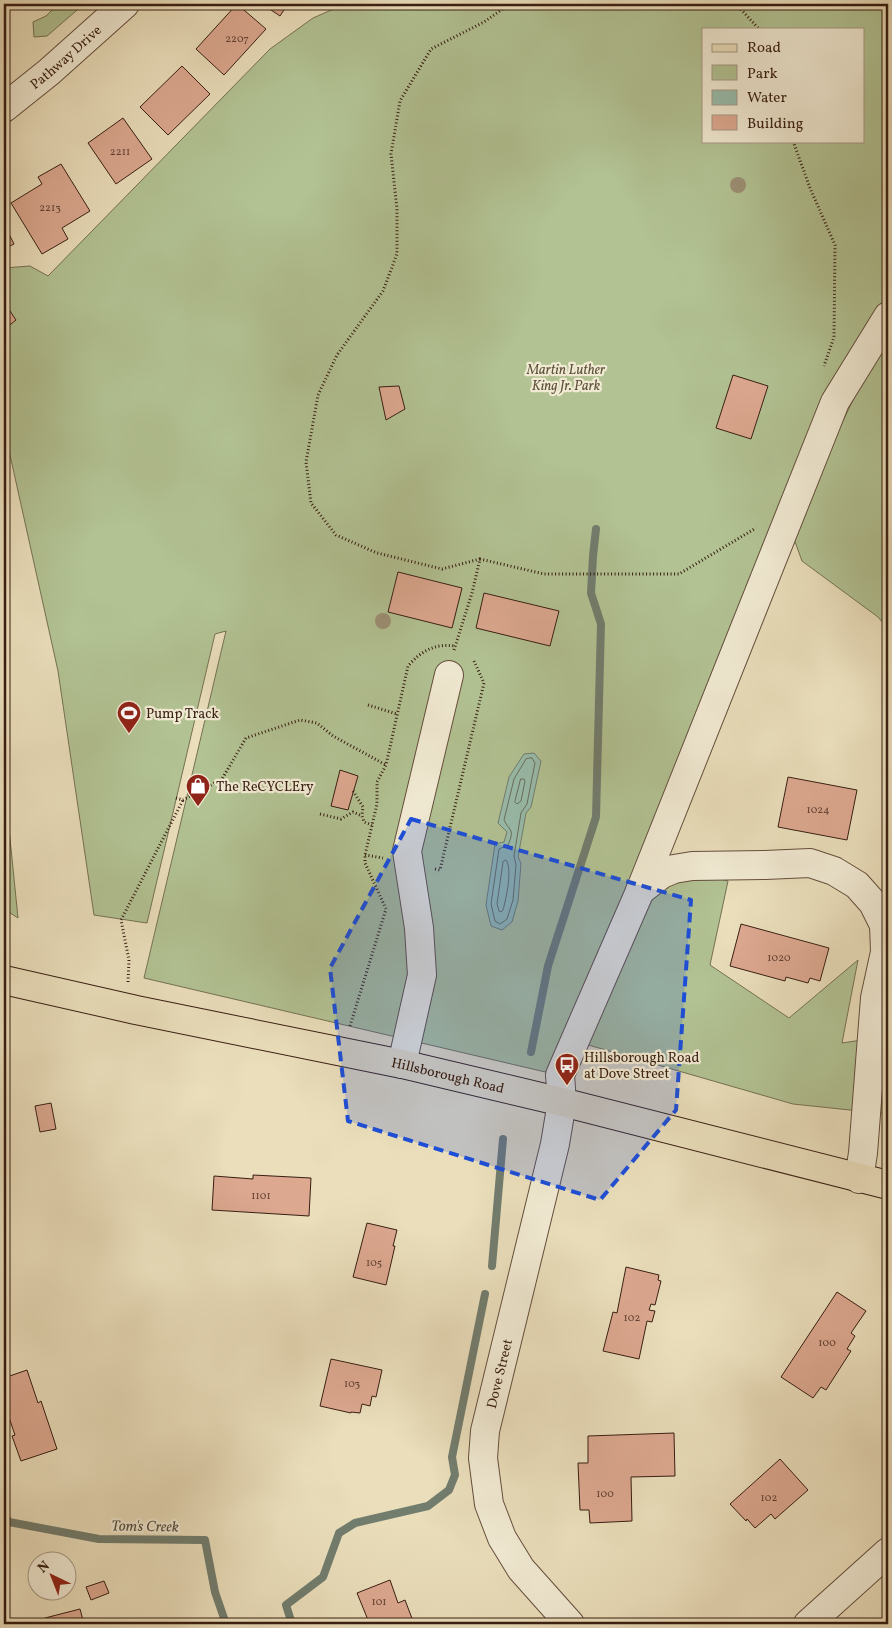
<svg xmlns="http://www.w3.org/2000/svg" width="892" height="1628" viewBox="0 0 892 1628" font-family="Vollkorn,serif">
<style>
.green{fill:#b2c293;stroke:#757052;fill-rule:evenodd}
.water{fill:#98bcab;stroke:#727d6e}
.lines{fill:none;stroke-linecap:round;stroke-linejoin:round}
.shore{stroke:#686d5e;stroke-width:1}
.stream{stroke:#727d6e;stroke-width:8}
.building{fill:#dca890;stroke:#381e12}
.minor-casing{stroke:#644e3c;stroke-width:30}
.major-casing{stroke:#381e12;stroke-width:30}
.path{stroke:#381e12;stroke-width:3;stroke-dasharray:1 2.5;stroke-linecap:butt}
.minor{stroke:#f1ead3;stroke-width:28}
.major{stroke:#eadebb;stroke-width:28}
.tree{fill:#9c8f74}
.marked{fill:#1d4ed8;fill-opacity:0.2;stroke:#1d4ed8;stroke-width:4;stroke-dasharray:10 6;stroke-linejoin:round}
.labels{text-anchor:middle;stroke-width:4.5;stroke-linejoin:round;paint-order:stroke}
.number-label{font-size:11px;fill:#614032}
.street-label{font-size:14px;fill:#381e12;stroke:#f1ead3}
.park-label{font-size:14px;font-style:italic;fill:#5d4f39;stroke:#f1ead3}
.poi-label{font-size:14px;fill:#381e12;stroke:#f1ead3;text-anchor:start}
.water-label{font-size:15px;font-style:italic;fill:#554d40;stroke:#f1ead3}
</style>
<rect width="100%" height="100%" fill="#eadebb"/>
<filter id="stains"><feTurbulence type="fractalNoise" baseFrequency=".004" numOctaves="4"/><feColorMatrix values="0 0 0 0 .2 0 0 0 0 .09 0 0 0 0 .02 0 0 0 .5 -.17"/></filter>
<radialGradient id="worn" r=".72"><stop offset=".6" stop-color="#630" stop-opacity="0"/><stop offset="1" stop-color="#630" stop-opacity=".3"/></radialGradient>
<!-- green -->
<g class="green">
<path d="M58 4H84L47 36 34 37 33 22 46 16Z"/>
<path d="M345 4H888V310L840 427 869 367 888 335V629L878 617 802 561 794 539 660 863 728 881 710 965 789 1018 858 960 842 1043 888 1036V1114L793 1104 585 1044 571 1078 144 978 226 631 215 634 147 923 94 915 58 671 4 428V268L30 266 48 276 270 49 313 18ZM703 29H863V141H703Z"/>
<path d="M4 804 7 809 18 918 4 909Z"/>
</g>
<!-- water -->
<path class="water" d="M534 753 541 761 531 807 526 813 518 857 521 863 518 901 512 922 502 930 491 926 486 905 495 844 504 842 507 832 498 823 509 777 524 754Z"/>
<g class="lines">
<!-- shore -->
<g class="shore">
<path d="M532 758 535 763 527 804 521 813 514 856 516 865 513 900 507 919 500 924 495 921 491 904 499 849 508 845C515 829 510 832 504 820L514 779 526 759Z"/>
<path d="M521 779H524L525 781 521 801 517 804 515 802Z"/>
<path d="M506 860C513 868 506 899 503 910L501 912 499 911 497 904 503 862Z"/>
</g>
<!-- stream -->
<g class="stream">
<path d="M531 1052 548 966 596 817 601 624 591 593 593 556 596 529"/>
<path d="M492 1266 503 1139"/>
<path d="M4 1514 9 1522 99 1539 205 1540 215 1592 226 1624"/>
<path d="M292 1624 286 1605 323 1577 339 1533 355 1523 428 1506 449 1490 455 1475 452 1457 485 1294"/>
</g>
</g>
<!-- building -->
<g class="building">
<path d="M237 4 266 29 224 75 196 49Z"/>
<path d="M262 4H288L280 16Z"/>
<path d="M182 66 210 94 168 135 140 107Z"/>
<path d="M123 118 152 159 116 184 88 143Z"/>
<path d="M61 164 90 211 62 228 68 239 42 254 11 203 42 184 38 177Z"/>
<path d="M4 224 14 244 4 249Z"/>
<path d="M8 308 16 320 6 328 4 325V310Z"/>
<path d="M733 375 768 386 751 439 716 428Z"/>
<path d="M399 386 405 409 386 420 379 387Z"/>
<path d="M398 572 462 588 452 628 388 612Z"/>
<path d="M484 593 559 611 550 646 476 628Z"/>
<path d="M340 770 358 776 348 810 331 806Z"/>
<path d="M788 777 857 790 847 840 778 827Z"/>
<path d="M741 924 829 948 820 981 810 978 808 983 786 977 785 981 730 966Z"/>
<path d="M51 1103 56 1129 40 1132 35 1106Z"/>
<path d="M253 1175 311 1178 309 1216 212 1210 214 1176 253 1179Z"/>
<path d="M367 1223 397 1230 393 1246H395L386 1285 353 1277Z"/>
<path d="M626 1267 659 1275 658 1280 661 1281 655 1305 651 1304 649 1310 655 1311 652 1322 647 1321 639 1359 603 1351 613 1312 617 1313Z"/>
<path d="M837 1292 866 1311 851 1333 855 1336 847 1349 851 1351 826 1390 821 1387 813 1398 781 1377Z"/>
<path d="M331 1359 382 1370 376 1397 372 1396 370 1406 362 1404 360 1413 351 1412V1413L320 1406Z"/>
<path d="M27 1370 38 1403 41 1401 57 1449 21 1461 12 1436 15 1435 6 1409H4V1378Z"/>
<path d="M674 1433 675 1476 631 1477 632 1521 590 1523 589 1510H580L578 1463H588V1436Z"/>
<path d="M780 1459 808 1490 775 1519 771 1514 755 1528 747 1519 746 1521 730 1504Z"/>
<path d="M390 1580 398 1603 405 1600 413 1621 405 1624H361L360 1623 368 1620 357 1593Z"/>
<path d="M104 1581 109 1593 91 1600 86 1587Z"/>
<path d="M80 1609 84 1624H47L45 1618Z"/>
</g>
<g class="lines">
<defs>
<g id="minor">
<path id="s1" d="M4 108 49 72 125 4"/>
<path d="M640 891 662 874 674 869 692 866 765 865 810 863 834 871 857 885 873 903 884 925 885 952 875 998 863 1153 859 1179"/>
<path d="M402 1064 422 975 419 928 407 851 449 675"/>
<path id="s2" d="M570 1624 521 1569 502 1538 489 1504 483 1458 485 1431 555 1144 562 1102 560 1075 640 891 835 402 888 316"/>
<path d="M808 1624 888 1552"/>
</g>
<g id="major">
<path id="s3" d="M4 980 136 1010 402 1064 562 1102 888 1185"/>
</g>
</defs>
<!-- minor casing -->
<use href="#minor" class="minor-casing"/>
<!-- major casing -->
<use href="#major" class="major-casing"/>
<!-- path -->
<g class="path">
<path d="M736 4 759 29"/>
<path d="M793 141 810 188 835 245 834 337 824 366"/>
<path d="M480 559 442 569 377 553 336 535 311 503 306 462 318 395 337 355 383 291 397 254V209L391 154 400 101 431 49 484 22 510 4"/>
<path d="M454 650 472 593 480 559 544 574H679L756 528"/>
<path d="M368 705 397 714"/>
<path d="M353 791 363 807 362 816"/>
<path d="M176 798 183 800 222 779 246 738 300 720 317 723 333 736 386 765"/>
<path d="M320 814 341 819 353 812 362 816 364 822 372 825"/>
<path d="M365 855 383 858"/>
<path d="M435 869 440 870 484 683 474 661"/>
<path d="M128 982 129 960 121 920 183 800"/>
<path d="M350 1026 386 909 365 863V855L377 804V782L386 765 408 666C421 651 435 643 456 646"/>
</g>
<!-- minor -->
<use href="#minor" class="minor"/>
<!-- major -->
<use href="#major" class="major"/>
</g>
<!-- trees -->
<g class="tree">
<circle cx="738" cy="185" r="8"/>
<circle cx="383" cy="621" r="8"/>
</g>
<!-- marked area -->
<path class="marked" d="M411 819 691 900 676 1110 600 1200 348 1121 330 968Z"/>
<!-- icons -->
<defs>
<symbol id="stadium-pin" viewBox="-11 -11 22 30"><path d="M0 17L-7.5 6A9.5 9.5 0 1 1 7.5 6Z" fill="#8f2418" stroke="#f1ead3"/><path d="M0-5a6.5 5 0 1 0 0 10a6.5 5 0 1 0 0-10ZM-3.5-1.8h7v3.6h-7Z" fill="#fff"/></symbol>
<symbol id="shop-pin" viewBox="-11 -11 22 30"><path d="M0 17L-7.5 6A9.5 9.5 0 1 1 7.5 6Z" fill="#8f2418" stroke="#f1ead3"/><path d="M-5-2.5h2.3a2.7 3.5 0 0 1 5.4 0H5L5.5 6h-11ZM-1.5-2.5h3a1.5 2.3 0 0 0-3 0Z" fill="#fff"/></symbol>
<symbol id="bus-pin" viewBox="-11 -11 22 30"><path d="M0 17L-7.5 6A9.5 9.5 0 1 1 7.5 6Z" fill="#8f2418" stroke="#f1ead3"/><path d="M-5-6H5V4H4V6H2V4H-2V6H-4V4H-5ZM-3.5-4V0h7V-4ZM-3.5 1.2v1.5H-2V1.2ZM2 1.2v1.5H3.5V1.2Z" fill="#fff"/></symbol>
</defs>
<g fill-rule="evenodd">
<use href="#stadium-pin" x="115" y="699" width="28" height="38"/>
<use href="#shop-pin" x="184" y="772" width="28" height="38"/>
<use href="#bus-pin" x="553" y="1051" width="28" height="38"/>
</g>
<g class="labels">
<!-- number labels -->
<g class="number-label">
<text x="237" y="42">2207</text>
<text x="120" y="155">2211</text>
<text x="50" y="211">2213</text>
<text x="818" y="813">1024</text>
<text x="779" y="961">1020</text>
<text x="261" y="1199">1101</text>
<text x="374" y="1266">105</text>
<text x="632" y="1321">102</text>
<text x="827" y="1346">100</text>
<text x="352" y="1387">103</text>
<text x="605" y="1497">100</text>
<text x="769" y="1501">102</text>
<text x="379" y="1605">101</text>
</g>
<!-- street labels -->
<g class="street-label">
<text dy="5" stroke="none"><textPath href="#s1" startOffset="80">Pathway Drive</textPath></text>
<text dy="5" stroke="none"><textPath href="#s3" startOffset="454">Hillsborough Road</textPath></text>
<text dy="5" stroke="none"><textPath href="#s2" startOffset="279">Dove Street</textPath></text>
</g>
<!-- park labels -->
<g class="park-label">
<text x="566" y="374">Martin Luther<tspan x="566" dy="16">King Jr. Park</tspan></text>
</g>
<!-- poi labels -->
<g class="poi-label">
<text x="146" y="718">Pump Track</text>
<text x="216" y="791">The ReCYCLEry</text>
<text x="584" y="1062">Hillsborough Road<tspan x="584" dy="16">at Dove Street</tspan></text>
</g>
<!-- water labels -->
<g class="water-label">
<text transform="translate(145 1526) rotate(1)" y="5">Tom's Creek</text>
</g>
</g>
<!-- margin -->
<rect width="892" height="1628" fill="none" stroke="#eadebb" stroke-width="20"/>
<rect x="5" y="5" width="882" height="1618" fill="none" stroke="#381e12" stroke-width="2.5"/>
<rect x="10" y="10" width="872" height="1608" fill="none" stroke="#381e12"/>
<!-- legend -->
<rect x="702" y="28" width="162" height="115" fill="#f1ead3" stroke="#a79886"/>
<rect x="712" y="44" width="25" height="8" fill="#eadebb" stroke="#a79886"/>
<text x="747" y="52" font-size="15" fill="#381e12">Road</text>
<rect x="712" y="65" width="25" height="15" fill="#b2c293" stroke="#a79886"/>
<text x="747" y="78" font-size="15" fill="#381e12">Park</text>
<rect x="712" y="90" width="25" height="15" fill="#98bcab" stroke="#a79886"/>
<text x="747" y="102" font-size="15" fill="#381e12">Water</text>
<rect x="712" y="115" width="25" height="15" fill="#dca890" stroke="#a79886"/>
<text x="747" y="128" font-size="15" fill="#381e12">Building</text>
<!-- north arrow -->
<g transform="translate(52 1576) rotate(317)"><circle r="24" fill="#f1ead3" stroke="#a79886"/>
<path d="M0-4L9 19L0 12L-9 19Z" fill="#8f2418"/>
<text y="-8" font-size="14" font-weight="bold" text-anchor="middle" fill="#381e12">N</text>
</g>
<rect width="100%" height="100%" filter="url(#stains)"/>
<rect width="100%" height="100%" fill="url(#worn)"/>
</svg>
